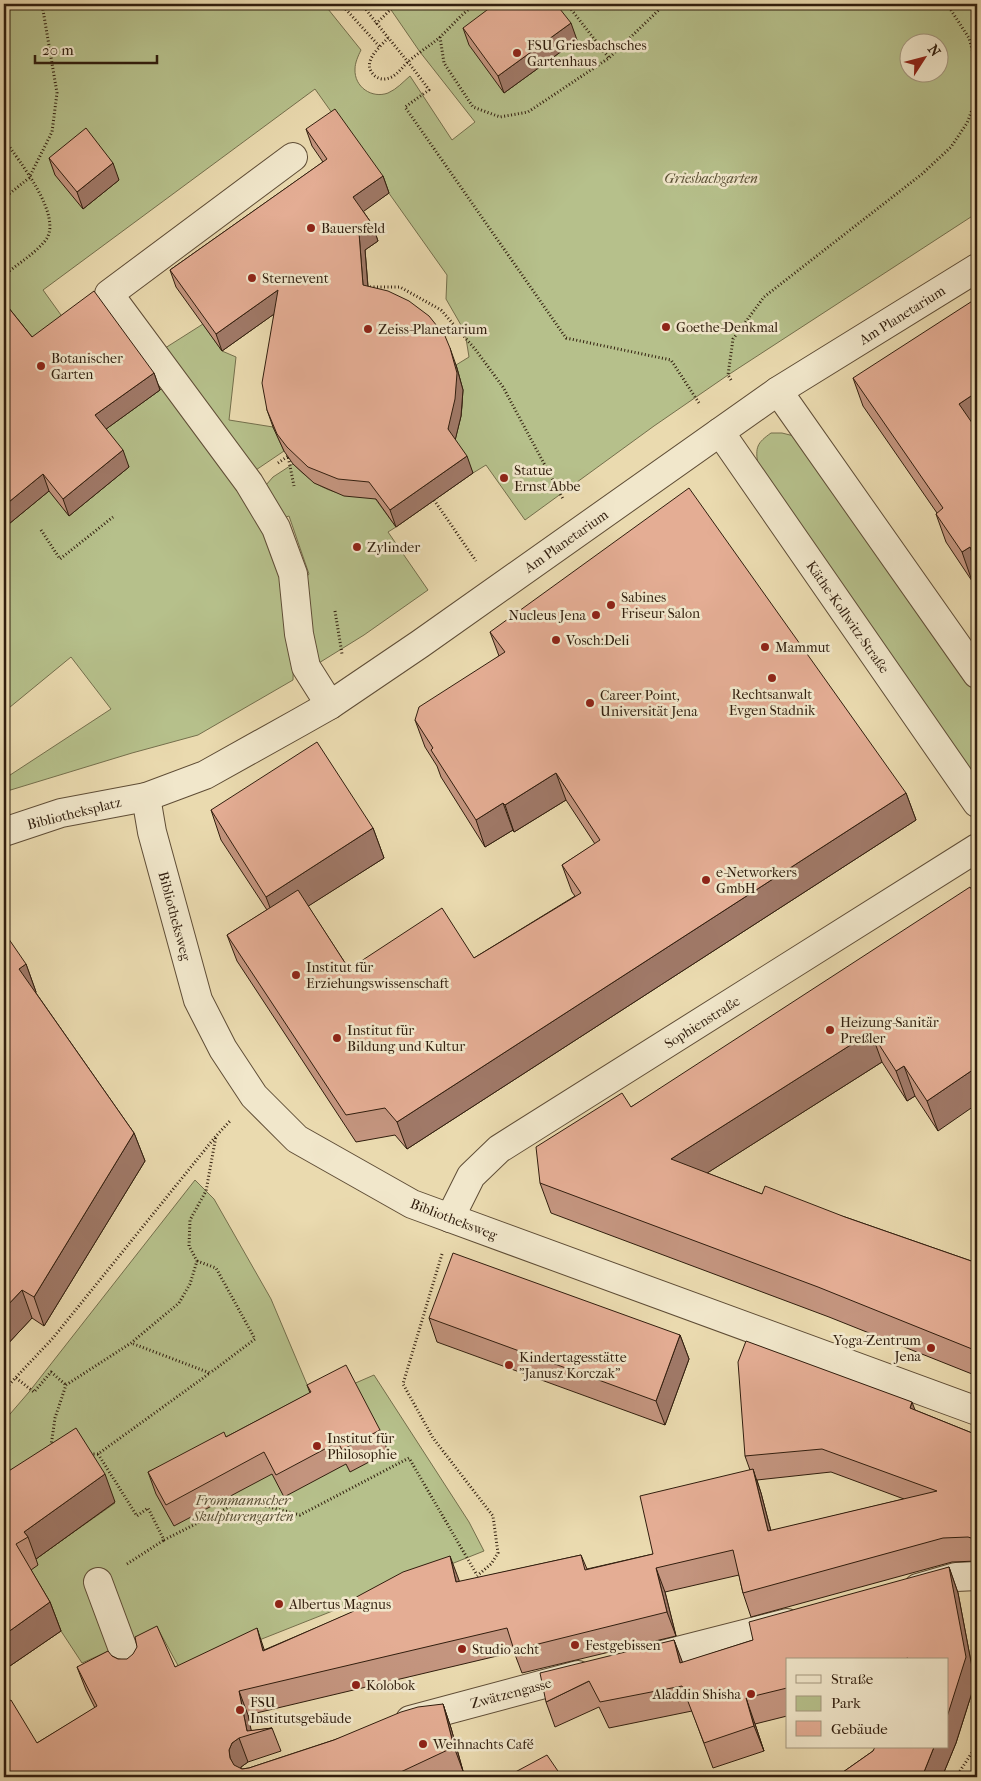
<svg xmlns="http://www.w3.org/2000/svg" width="981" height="1781" viewBox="0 0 981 1781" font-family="'IM FELL French Canon',serif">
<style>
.green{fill:#b6c08b;stroke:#746f4c;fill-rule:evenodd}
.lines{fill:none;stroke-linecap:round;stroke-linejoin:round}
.minor-casing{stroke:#5f4d36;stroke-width:30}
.path{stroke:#311e0e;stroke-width:3;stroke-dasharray:1 2.5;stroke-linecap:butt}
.minor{stroke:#f1e7cb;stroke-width:28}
.wall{fill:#c4957f;stroke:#311e0e;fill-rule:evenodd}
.shaded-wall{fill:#a07968;stroke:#311e0e}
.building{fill:#e4ad94;stroke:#311e0e}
.poi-dot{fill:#8f2418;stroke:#f1e7cb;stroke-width:2}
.labels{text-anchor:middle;stroke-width:5;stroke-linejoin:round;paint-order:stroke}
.poi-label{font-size:14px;fill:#311e0e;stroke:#f1e7cb;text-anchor:start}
.park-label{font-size:14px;font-style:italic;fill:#594f34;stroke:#f1e7cb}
.street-label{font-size:14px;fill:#311e0e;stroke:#f1e7cb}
</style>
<rect width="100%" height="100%" fill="#eadaaf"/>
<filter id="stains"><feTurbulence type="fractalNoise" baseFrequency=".004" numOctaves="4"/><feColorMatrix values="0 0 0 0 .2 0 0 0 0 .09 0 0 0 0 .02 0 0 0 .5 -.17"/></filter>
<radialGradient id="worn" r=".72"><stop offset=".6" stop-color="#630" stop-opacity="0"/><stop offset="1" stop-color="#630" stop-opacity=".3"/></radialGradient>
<!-- green -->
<g class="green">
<path d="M4 4H324L361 50C358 56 355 63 355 69 354 87 372 99 388 93 397 89 403 82 410 76L452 140 475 122 420 52 387 4H973L977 9V213L728 375 654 426 525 520 486 465 473 473 452 444C464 414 466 395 456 365L469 357 465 332 446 299 447 275 315 89 43 290 130 411 164 387 273 541 294 642 293 680 198 735 132 753 4 792V779L111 709 71 657 4 712ZM908 42H938V72H908Z"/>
<path d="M203 324 222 351 236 357 229 420 273 427 284 451 250 474 162 350Z"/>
<path d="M771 433H782L794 436 977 693V778L968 769 758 465C755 447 757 443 771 433Z"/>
<path d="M293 464C321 492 336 495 374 497L396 527 388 532 428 590 364 635 314 666 302 582 309 574 289 516 283 518 266 485 273 477Z"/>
<path d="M195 1180 214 1199 271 1299 314 1401 374 1375 469 1522 484 1551 181 1671 158 1629 82 1663 61 1631 26 1572 34 1560 115 1503 4 1508V1421L29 1392Z"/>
</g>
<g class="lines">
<defs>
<g id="minor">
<path d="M293 157 109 294 249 483 276 528 293 574 299 634 306 667 330 705"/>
<path d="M778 391 977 674"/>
<path d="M720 432 977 803"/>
<path d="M146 797 152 832 198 1000 223 1049 254 1096 297 1139 412 1204 977 1411"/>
<path d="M4 832 61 813 146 797 205 775 300 722 330 705 420 644 778 391 977 268"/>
<path d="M450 1218 471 1176 499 1149 977 848"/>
<path d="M98 1582 130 1668"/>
<path d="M918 1588 956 1577 977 1576"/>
<path d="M642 1660 787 1623"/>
<path d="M410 1720 578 1675"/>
</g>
</defs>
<!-- minor casing -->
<use href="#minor" class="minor-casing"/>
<!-- path -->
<g class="path">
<path d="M341 4 380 47"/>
<path d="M362 4C383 33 408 60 429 90L405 107 566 338 671 360 699 403"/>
<path d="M567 4 609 58"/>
<path d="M947 4 969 38 977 67"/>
<path d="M376 24 396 4"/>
<path d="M440 37 444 63 473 107 500 117 528 112 609 58 665 4"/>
<path d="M388 38C379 48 360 63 375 76 379 79 384 80 389 78 397 76 403 66 409 61 419 52 430 46 440 37 452 26 462 13 476 4"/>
<path d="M4 139C18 160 65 217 45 241 34 254 18 264 4 275"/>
<path d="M4 198 29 178 52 132 57 93 42 4"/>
<path d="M370 287H400L441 310 475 349 503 387 563 499"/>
<path d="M731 380 728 375 733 339 764 297 922 174 951 147 967 123 977 97"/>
<path d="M278 463 288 456 294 486"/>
<path d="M434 500 476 561"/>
<path d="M41 530 60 559 113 517"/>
<path d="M335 611 342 654"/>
<path d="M4 640 8 646"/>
<path d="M442 1254 403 1384 433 1438 493 1516 498 1553 491 1564 477 1576"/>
<path d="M197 1261 216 1268 255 1339 210 1373"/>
<path d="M16 1378 34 1392 51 1372 66 1385"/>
<path d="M4 1390 53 1338 216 1136 230 1121"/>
<path d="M51 1446 55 1418 66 1385 131 1343 179 1303 190 1284 197 1261 189 1246 190 1220 206 1191 216 1136"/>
<path d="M90 1454H98L210 1373 131 1343"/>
<path d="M98 1454 137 1516 148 1508 164 1540 243 1500 300 1515 409 1458 477 1575"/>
<path d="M127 1564 164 1540"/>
<path d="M956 1777 977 1745"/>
</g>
<!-- minor -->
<use href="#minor" class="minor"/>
</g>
<!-- wall -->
<g class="wall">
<path d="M463 28 577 40 504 93 469 45Z"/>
<path d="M306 129 383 176 389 193 363 211 372 224 378 241 365 250 368 286 456 365 463 390 461 416 455 440 473 473 396 527 376 499 344 496 314 483 293 464 284 451 273 427 267 410 274 314 222 351 176 287 170 270 323 162 312 146Z"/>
<path d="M49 158 119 180 83 209 55 175Z"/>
<path d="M4 302 32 337 154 373 160 390 106 429 129 467 69 516 49 491 4 528Z"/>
<path d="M853 378 976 428 977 430V577L972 581 946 542 936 514 937 513 863 406Z"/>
<path d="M490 632 906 793 916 820 407 1149 395 1135 356 1142 237 961 227 935 267 910 221 840 211 810 373 828 384 858 308 906 349 969 474 958 575 896 572 892 562 865 595 844 566 800 514 832 513 830 485 847 441 777 437 766 425 747 415 720 499 656Z"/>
<path d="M977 898 938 1131 915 1096 907 1101 882 1062 707 1173 762 1194 845 1217 977 1263V1376L829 1317 551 1213 540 1183 631 1107Z"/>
<path d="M26 964 36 992V993L134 1133 145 1161 44 1326 32 1318 4 1348Z"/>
<path d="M429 1318 680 1335 689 1359 665 1425 437 1342Z"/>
<path d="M307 1385 380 1430 388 1452 350 1472 346 1464 284 1497 272 1474 174 1526 156 1494 148 1472 226 1437 310 1393Z"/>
<path d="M915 1410 977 1435V1561L952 1562 751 1617 743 1593 739 1575 665 1592 676 1636 522 1673 514 1652 248 1715 251 1731 272 1728 281 1751 248 1762 241 1767V1768L242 1769 249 1768 443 1704 451 1728 463 1771 449 1777H4L37 1743 95 1708 86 1690 77 1667 112 1656 118 1659 175 1667 264 1650 353 1612 349 1601 459 1582 581 1555 587 1569 653 1554 750 1470 745 1456ZM831 1472 904 1499 771 1531 761 1493 757 1480Z"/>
<path d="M4 1474 115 1502 36 1559 38 1565 31 1570 50 1602 61 1631 4 1670Z"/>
<path d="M949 1567 958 1593 975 1683 956 1743 942 1777H836L873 1751 947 1660H787V1716L755 1724 764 1751 713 1768 692 1711 609 1728 599 1707 555 1727 546 1702 674 1640 682 1663 753 1640Z"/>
</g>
<!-- shaded-wall -->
<g class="shaded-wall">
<path d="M571 23 577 40 504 93 498 76Z"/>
<path d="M113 163 119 180 83 209 77 192Z"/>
<path d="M383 176 389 193 360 214 353 197Z"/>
<path d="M372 224 378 241 365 250 369 301 363 285 359 233Z"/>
<path d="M278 290 284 307 222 351 216 334Z"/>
<path d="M450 348 456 365 463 390 461 416 454 445 448 429Z"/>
<path d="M154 373 160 390 102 432 95 415Z"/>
<path d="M977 392V427L969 433 959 404Z"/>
<path d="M123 450 129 467 69 516 63 499Z"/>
<path d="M467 456 473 473 396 527 390 510Z"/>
<path d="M43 474 49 491 4 528V506Z"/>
<path d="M970 547 977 567V577L972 581 962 552Z"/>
<path d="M556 773 566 800 514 832 505 805Z"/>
<path d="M906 793 916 820 407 1149 397 1122Z"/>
<path d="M503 803 513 830 485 847 476 820Z"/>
<path d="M373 828 384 858 277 926 266 897Z"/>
<path d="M26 964 36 992 29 997 19 969Z"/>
<path d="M871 1032 882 1062 682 1189 671 1159Z"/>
<path d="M904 1066 915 1096 907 1101 896 1071Z"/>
<path d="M977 1067V1104L938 1131 927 1101Z"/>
<path d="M134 1133 145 1161 44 1326 34 1297Z"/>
<path d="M22 1290 32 1318 4 1348V1309Z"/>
<path d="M680 1335 689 1359 665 1425 656 1401Z"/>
<path d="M912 1402 921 1426 910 1408Z"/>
<path d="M753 1469 761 1493 777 1555 768 1531Z"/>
<path d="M105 1474 115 1502 36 1559 28 1537 24 1532Z"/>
<path d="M450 1556 459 1580 465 1606 456 1582Z"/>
<path d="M949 1567 958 1593 975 1683 956 1743 942 1777H922L934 1747H947Z"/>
<path d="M656 1568 665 1592 676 1636 667 1612Z"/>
<path d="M50 1602 61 1631 4 1670V1635Z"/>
<path d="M257 1628 265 1652 263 1651Z"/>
<path d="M674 1640 684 1666 680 1663Z"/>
<path d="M239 1691 248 1715 252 1734 247 1731Z"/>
<path d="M746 1698 755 1724 764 1751 754 1726Z"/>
<path d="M443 1704 451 1728 463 1771 454 1747Z"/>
<path d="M239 1738 248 1762 241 1767 238 1774 230 1758 229 1750 232 1743Z"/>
</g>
<!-- building -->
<g class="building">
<path d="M495 4H556L571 23 498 76 463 28Z"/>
<path d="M335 109 383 176 353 197 372 224 359 233 363 285 388 291 409 301 429 316 445 336 450 348 457 373 455 399 448 429 467 456 390 510 369 482 338 479 308 467 287 447 277 434 267 410 262 383 278 290 216 334 170 270 327 159 306 129Z"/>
<path d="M86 128 113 163 77 192 49 158Z"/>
<path d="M94 291 154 373 95 415 123 450 63 499 43 474 4 506V302L32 337Z"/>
<path d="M977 298V392L959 404 977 430V558L970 547 962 552 936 514 943 508 853 378Z"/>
<path d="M689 488 906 793 397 1122 385 1108 346 1115 227 935 298 890 349 969 442 908 474 958 581 893 562 865 600 840 556 773 505 805 503 803 476 820 431 750 433 748 415 720 419 707 505 652 490 632Z"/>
<path d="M317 742 373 828 266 897 211 810Z"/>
<path d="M970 887 977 898V1067L927 1101 904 1066 896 1071 871 1032 671 1159 762 1194 765 1186 845 1217 977 1263V1351L818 1287 540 1183 536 1147 622 1093 631 1107Z"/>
<path d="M4 932 26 964 19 969 134 1133 34 1297 22 1290 4 1309Z"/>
<path d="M453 1253 680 1335 656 1401 429 1318Z"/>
<path d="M746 1341 912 1402 910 1408 977 1435V1540L968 1537 943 1538 743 1593 733 1550 656 1568 667 1612 514 1650 507 1628 239 1691 247 1731 272 1728 239 1738 232 1743 229 1750 230 1758 234 1765 242 1769 249 1768 334 1740 401 1712 418 1707 443 1704 454 1747 390 1777H4V1704L11 1700 37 1743 97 1706 77 1667 108 1651 112 1656 118 1659H127L133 1654 137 1647 135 1637 157 1626 175 1667 257 1628 263 1651 354 1611 349 1601 403 1572 450 1556 456 1582 581 1555 585 1570 653 1554 640 1496 753 1469 768 1531 937 1491 822 1449 745 1456 738 1362Z"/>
<path d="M346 1365 380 1430 342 1450 338 1442 276 1475 264 1452 166 1505 148 1472 224 1432 226 1437 311 1392 307 1385Z"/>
<path d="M76 1428 105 1474 24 1532 28 1537 16 1544 50 1602 4 1635V1474Z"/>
<path d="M949 1567 966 1657 947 1717V1660H907L908 1658 900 1660H787V1688L746 1698 754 1726 704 1743 682 1686 600 1702 589 1681 546 1702 540 1673 674 1640 680 1663 753 1640 749 1622Z"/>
<path d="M875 1747H934L922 1777H836L873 1751Z"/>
<path d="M547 1755 562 1777H506Z"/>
</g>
<!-- markers -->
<g class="poi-dot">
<circle cx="517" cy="53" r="5"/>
<circle cx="311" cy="228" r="5"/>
<circle cx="252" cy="278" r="5"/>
<circle cx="666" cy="327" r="5"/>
<circle cx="368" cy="329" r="5"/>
<circle cx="41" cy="366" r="5"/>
<circle cx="504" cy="478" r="5"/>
<circle cx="357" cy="547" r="5"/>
<circle cx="611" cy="605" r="5"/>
<circle cx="596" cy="615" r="5"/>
<circle cx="556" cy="640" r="5"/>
<circle cx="765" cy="647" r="5"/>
<circle cx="772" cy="678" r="5"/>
<circle cx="590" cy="703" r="5"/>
<circle cx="706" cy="880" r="5"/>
<circle cx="296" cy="975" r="5"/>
<circle cx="830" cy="1030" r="5"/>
<circle cx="337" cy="1038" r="5"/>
<circle cx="931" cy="1348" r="5"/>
<circle cx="509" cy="1365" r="5"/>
<circle cx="317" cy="1446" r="5"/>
<circle cx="279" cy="1604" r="5"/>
<circle cx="575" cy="1645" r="5"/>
<circle cx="462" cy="1649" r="5"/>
<circle cx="356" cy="1685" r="5"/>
<circle cx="751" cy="1694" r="5"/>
<circle cx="240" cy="1710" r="5"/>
<circle cx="423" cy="1744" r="5"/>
</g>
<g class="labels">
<!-- poi labels -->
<g class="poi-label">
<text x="527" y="50">FSU Griesbachsches<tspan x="527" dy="16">Gartenhaus</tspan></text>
<text x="321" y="233">Bauersfeld</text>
<text x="262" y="283">Sternevent</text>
<text x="676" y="332">Goethe-Denkmal</text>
<text x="378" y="334">Zeiss-Planetarium</text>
<text x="51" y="363">Botanischer<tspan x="51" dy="16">Garten</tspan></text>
<text x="514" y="475">Statue<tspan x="514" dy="16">Ernst Abbe</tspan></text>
<text x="367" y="552">Zylinder</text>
<text x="621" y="602">Sabines<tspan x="621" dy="16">Friseur Salon</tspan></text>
<text x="586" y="620" text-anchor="end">Nucleus Jena</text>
<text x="566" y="645">Vosch:Deli</text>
<text x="775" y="652">Mammut</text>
<text x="772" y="699" text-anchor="middle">Rechtsanwalt<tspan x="772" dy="16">Evgen Stadnik</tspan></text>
<text x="600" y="700">Career Point,<tspan x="600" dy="16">Universität Jena</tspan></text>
<text x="716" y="877">e-Networkers<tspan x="716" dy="16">GmbH</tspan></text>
<text x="306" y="972">Institut für<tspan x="306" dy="16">Erziehungswissenschaft</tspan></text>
<text x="840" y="1027">Heizung-Sanitär<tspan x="840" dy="16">Preßler</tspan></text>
<text x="347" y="1035">Institut für<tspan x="347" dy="16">Bildung und Kultur</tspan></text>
<text x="921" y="1345" text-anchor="end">Yoga-Zentrum<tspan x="921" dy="16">Jena</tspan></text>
<text x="519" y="1362">Kindertagesstätte<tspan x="519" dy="16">"Janusz Korczak"</tspan></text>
<text x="327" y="1443">Institut für<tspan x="327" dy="16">Philosophie</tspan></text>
<text x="289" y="1609">Albertus Magnus</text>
<text x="585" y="1650">Festgebissen</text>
<text x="472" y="1654">Studio acht</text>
<text x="366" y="1690">Kolobok</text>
<text x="741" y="1699" text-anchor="end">Aladdin Shisha</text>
<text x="250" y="1707">FSU<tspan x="250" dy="16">Institutsgebäude</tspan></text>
<text x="433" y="1749">Weihnachts Café</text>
</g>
<!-- park labels -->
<g class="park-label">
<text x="711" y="183">Griesbachgarten</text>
<text x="243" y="1505">Frommannscher<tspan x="243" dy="16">Skulpturengarten</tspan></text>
</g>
<!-- street labels -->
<g class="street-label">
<text transform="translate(902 315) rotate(-32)" y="5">Am Planetarium</text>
<text transform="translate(566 541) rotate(-35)" y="5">Am Planetarium</text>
<text transform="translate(848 617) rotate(55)" y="5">Käthe-Kollwitz-Straße</text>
<text transform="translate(74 813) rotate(-14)" y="5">Bibliotheksplatz</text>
<text transform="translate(175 916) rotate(75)" y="5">Bibliotheksweg</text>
<text transform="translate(702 1022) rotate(-32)" y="5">Sophienstraße</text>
<text transform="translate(454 1219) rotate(21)" y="5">Bibliotheksweg</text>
<text transform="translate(511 1693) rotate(-15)" y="5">Zwätzengasse</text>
</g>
</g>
<!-- margin -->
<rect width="981" height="1781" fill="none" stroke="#eadaaf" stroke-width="20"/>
<rect x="5" y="5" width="971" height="1771" fill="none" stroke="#311e0e" stroke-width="2.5"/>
<rect x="10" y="10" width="961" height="1761" fill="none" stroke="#311e0e"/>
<!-- legend -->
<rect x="786" y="1658" width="162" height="90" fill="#f1e7cb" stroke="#a4977f"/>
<rect x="796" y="1675" width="25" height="8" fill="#f1e7cb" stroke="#a4977f"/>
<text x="831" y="1684" font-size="15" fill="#311e0e">Straße</text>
<rect x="796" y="1696" width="25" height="15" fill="#b6c08b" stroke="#a4977f"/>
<text x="831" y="1708" font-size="15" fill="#311e0e">Park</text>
<rect x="796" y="1721" width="25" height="15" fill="#e4ad94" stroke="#a4977f"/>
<text x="831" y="1734" font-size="15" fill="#311e0e">Gebäude</text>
<!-- north arrow -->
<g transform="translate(924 58) rotate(54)"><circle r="24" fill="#f1e7cb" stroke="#a4977f"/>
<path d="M0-4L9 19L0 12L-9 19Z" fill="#8f2418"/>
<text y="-8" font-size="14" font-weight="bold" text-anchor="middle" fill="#311e0e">N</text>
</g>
<!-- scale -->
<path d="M35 55v8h122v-8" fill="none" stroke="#311e0e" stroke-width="2.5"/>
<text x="42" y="55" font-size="15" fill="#311e0e" stroke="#f1e7cb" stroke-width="4" paint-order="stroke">20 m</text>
<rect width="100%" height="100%" filter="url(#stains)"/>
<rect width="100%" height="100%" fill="url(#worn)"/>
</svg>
